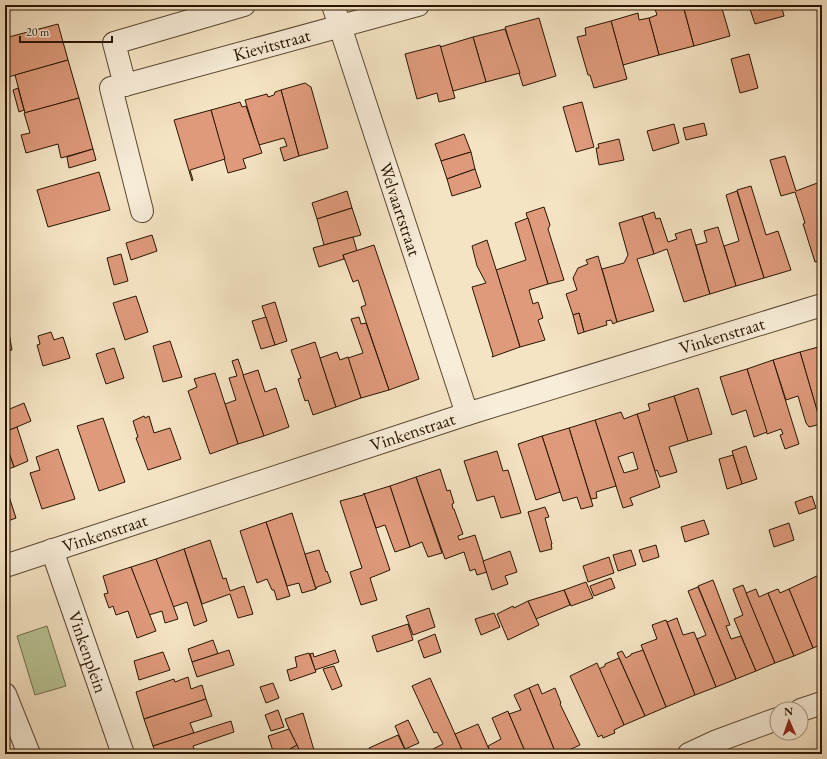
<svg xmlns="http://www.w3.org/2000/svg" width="827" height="759" viewBox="0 0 827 759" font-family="'EB Garamond',serif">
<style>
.green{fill:#b9c596;stroke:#706c4b}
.building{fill:#df9a7b;stroke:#281400;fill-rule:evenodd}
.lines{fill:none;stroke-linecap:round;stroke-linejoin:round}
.minor-casing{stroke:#5b4831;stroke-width:24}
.minor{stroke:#f8edd9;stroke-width:22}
.labels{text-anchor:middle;stroke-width:3.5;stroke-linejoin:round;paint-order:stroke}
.street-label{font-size:18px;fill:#281400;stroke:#f8edd9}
</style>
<rect width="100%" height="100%" fill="#f5e4c4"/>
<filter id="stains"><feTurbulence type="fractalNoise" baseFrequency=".005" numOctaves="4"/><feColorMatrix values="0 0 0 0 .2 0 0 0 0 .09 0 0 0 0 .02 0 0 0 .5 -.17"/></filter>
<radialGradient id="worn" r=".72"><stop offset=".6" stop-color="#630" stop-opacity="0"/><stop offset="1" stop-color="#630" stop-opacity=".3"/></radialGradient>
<!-- green -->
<path class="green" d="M47 626 66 686 35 695 17 636Z"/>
<!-- building -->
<g class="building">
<path d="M668 5H683L694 46 659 55 649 18 657 15 655 9Z"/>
<path d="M683 5H721L730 36 694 46Z"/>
<path d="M735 5H781L784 16 755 24 749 6 736 10Z"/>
<path d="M638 13 639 20 649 18 659 55 623 65 611 21Z"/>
<path d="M539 18 556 76 523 86 505 27Z"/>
<path d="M611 21 627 79 594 88 590 75H588L577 37 586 35 585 28Z"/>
<path d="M58 24 68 60 5 78V38Z"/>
<path d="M505 29 520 73 486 82 473 37Z"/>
<path d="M473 37 486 82 453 91 440 47Z"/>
<path d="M440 45 455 98 439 102 437 93 417 99 405 54Z"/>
<path d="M749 54 758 88 740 93 731 59Z"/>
<path d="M68 60 79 98 25 113 15 75Z"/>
<path d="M305 83 311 87 328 148 299 156 281 90Z"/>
<path d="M18 88 24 110 19 112 13 90Z"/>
<path d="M281 90 299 156 284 161 280 148 287 146 284 138 259 145 245 100 267 94 268 97 274 95 275 92Z"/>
<path d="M79 98 93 149 61 158 58 144 26 153 21 135 30 133 24 113Z"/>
<path d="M240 102 242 107 246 106 262 153 243 159 246 168 228 173 211 110Z"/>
<path d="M582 102 594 147 576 152 563 107Z"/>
<path d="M211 110 225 159 190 170 193 180 192 181 174 120Z"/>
<path d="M704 123 707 135 686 140 683 128Z"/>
<path d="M674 124 679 143 653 151 647 131Z"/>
<path d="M464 134 471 152 441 161 435 144Z"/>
<path d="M619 139 624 160 599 165 596 148H599L598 144Z"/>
<path d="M93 149 96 160 69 168 67 157Z"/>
<path d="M471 152 475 169 447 179 441 161Z"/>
<path d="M785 156 796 191 820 182 822 190V260L815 262 803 224 805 223 795 192 781 196 770 160Z"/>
<path d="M475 169 481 187 452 196 447 179Z"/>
<path d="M99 172 110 210 48 227 37 190Z"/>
<path d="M751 186 766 235 778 231 791 270 764 278 737 190Z"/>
<path d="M347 191 352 208 317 219 312 203Z"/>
<path d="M737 191 764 278 736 286 724 246 739 241 726 195Z"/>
<path d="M544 207 550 225 548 229 564 280 548 284 526 213Z"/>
<path d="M352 208 361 235 324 245 317 219Z"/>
<path d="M654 212 656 219 660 218 668 242 677 239 675 234 691 229 710 294 684 302 667 249 654 254 642 216Z"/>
<path d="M642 216 654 254 637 259 654 311 617 322 602 269 624 263 628 255 619 223Z"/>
<path d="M528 218 548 284 529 290 533 304 538 302 543 318 538 320 545 340 520 347 496 270 526 260 515 223Z"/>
<path d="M718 227 736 286 710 294 696 245 707 242 704 231Z"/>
<path d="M152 235 157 251 131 260 126 243Z"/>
<path d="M353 237 357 251 343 255 344 259 319 267 313 248Z"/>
<path d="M487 240 520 347 492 357 493 355 472 287 486 283 477 266 472 246Z"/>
<path d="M374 245 419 379 389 390 361 307 366 305 358 280 353 282 343 255Z"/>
<path d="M121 254 128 281 114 285 107 258Z"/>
<path d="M598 256 617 322 613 324 611 320 606 321 607 325 584 332 579 313 573 315 566 294 577 290 573 278 578 268 588 264 586 260Z"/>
<path d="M136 296 148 332 125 340 113 303Z"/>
<path d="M275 302 287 341 275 345 262 306Z"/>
<path d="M579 313 584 332 578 334 573 315Z"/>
<path d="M266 317 275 345 261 349 252 321Z"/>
<path d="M359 317 361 324 366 323 389 390 361 398 348 358 363 353 351 319Z"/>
<path d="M51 332 54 340 63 337 70 358 43 366 37 345 40 344 38 336Z"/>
<path d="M9 333 12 350 5 351V334Z"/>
<path d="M170 341 182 377 163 382 153 346Z"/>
<path d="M315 342 336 407 313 415 308 400 305 401 298 379 301 378 291 350Z"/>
<path d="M822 346V424L821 425 800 352Z"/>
<path d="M114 348 124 378 106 384 96 354Z"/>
<path d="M337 352 340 360 348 357 361 398 336 407 320 358Z"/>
<path d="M800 352 821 424 809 427 806 423 798 396 786 400 773 360Z"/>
<path d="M238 359 264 436 238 444 225 404 236 400 229 378 237 376 232 361Z"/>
<path d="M773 360 799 444 785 449 780 435 783 434 781 429 767 434 747 369Z"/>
<path d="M747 369 767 432 754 437 746 410 732 415 720 377Z"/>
<path d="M258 370 265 392 276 388 289 427 264 436 243 375Z"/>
<path d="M215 373 238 444 210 454 188 391 197 387 194 379Z"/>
<path d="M698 388 712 434 688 441 674 396Z"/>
<path d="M674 396 688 441 669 447 677 472 660 477 657 470 655 471 637 414 650 410 648 404Z"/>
<path d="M24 403 31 421 5 432V411Z"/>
<path d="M621 412 624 419 637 414 660 487 630 498 633 505 623 508 595 420ZM633 452 638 469 624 473 618 457Z"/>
<path d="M144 416 145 418 149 416 154 433 170 428 181 459 148 470 136 438 138 437 133 421Z"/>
<path d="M103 418 125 482 99 491 77 426Z"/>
<path d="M595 420 616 486 596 492 597 498 591 499 569 428Z"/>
<path d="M17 427 28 461 14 467 5 442V432Z"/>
<path d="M569 428 593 506 581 509 577 497 563 501 542 436Z"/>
<path d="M542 436 560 492 536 500 518 444Z"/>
<path d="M5 442 14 467 5 470Z"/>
<path d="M746 446 757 479 742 484 732 451Z"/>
<path d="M58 449 75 499 42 509 30 473 40 470 36 457Z"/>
<path d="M497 451 503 471 508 470 521 513 501 518 494 496 477 501 464 461Z"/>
<path d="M733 455 742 484 727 489 719 459Z"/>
<path d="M440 469 447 491 450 490 454 503 452 504 453 509H454L463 534 458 536 459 540 475 535 487 572 477 575 475 569 470 571 464 552 445 559 416 477Z"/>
<path d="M416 477 442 553 428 557 422 542 410 547 390 486Z"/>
<path d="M5 484 16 518 5 522Z"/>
<path d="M390 486 410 547 395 552 385 525 376 528 364 494Z"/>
<path d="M364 493 390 570 370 578 377 600 361 605 350 572 362 568 340 501 363 495Z"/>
<path d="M812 496 816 508 799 514 795 502Z"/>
<path d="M545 507 549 517 545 518 552 544H551L552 549 540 552 528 512Z"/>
<path d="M292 513 316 589 302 593 299 583 287 586 266 522Z"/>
<path d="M704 520 709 534 685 542 681 527Z"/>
<path d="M266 522 290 596 277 600 274 590H272L267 579 257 583 240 531Z"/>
<path d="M789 523 794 540 774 547 769 530Z"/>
<path d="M210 540 223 579 226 578 230 591 244 586 253 614 238 618 230 594 202 604 184 549Z"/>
<path d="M656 545 659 557 643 562 639 550Z"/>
<path d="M184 549 207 621 194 626 187 602 173 607 156 559Z"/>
<path d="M319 550 326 572 327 571 331 582 317 587 316 589 305 554Z"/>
<path d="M631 550 636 565 618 571 613 555Z"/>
<path d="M510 551 517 572 505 576 508 584 492 590 483 561Z"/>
<path d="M609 557 614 573 588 582 583 566Z"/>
<path d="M156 559 178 619 165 623 162 611 149 615 131 567Z"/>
<path d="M131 567 156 631 137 638 128 611 116 615 113 606 109 608 104 594 108 593 103 576Z"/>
<path d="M819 575 822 582V644L813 648 789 589Z"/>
<path d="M611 578 615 588 594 596 590 586Z"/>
<path d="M713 580 730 625 726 626 731 639 741 636 756 671 736 679 698 586Z"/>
<path d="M586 582 593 598 571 606 564 590Z"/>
<path d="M743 585 775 663 756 671 734 619 743 615 733 589Z"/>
<path d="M698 587 736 679 716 687 697 639 706 635 688 591Z"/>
<path d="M756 589 759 597 768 593 794 656 775 663 746 593Z"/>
<path d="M778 589 780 593 789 589 813 648 794 656 768 593Z"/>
<path d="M564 590 570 605 536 619 528 601Z"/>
<path d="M528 601 539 625 508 640 497 614 513 606 514 608Z"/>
<path d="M429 608 435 627 413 635 406 616Z"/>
<path d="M494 613 500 627 481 635 475 619Z"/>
<path d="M677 618 683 635 694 632 716 687 695 695 667 622Z"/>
<path d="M666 620 695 695 666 707 641 645 657 639 652 625Z"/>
<path d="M408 624 413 640 377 652 372 636Z"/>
<path d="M435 634 441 652 424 658 418 641Z"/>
<path d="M213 640 218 654 192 662 188 649Z"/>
<path d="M229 650 234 665 197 677 192 662Z"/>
<path d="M335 650 339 662 315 670 310 654 313 653 314 657Z"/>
<path d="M643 650 666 707 645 716 617 653 622 651 626 658 631 655V654Z"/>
<path d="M163 652 170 670 139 680 134 661Z"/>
<path d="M309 653 316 672 290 681 287 670 297 667 295 657Z"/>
<path d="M619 658 645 716 624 725 599 669 605 666V664Z"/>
<path d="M597 663 624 725 614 730 615 733 603 738 602 735 598 737 570 676Z"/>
<path d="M334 666 342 686 332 690 323 669Z"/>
<path d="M188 677 191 689 202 685 206 699 144 719 136 692 174 679 175 682Z"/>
<path d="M430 678 455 734 464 754H435L436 753 433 749 443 744 437 732 434 733 412 686Z"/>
<path d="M273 683 279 698 266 703 260 687Z"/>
<path d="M538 684 542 694 555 688 561 703 560 704 580 745 560 754H556L529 688Z"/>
<path d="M529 688 556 754H526L509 714 521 710 514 695Z"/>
<path d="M206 699 212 716 190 723 194 733 153 746 144 719Z"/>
<path d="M278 710 284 727 271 731 265 715Z"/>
<path d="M508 711 509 714 526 754H491L488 746 501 739 492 718Z"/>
<path d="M303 713 314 750 301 754 289 729 285 719Z"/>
<path d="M408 720 419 743 405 749 395 726Z"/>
<path d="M231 721 234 732 193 746 196 754H156L153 746Z"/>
<path d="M478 724 491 754H464L455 734Z"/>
<path d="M289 729 297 745 282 754H274L268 736Z"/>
<path d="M398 735 407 754H372L369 748Z"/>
<path d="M297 745 301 754H282Z"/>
</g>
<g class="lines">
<defs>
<g id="minor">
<path id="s1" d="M244 5 114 43 125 85 418 5"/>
<path id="s2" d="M333 5 467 414"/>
<path d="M125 85 111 88 142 211"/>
<path id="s3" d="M52 550 123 754"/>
<path id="s4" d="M5 566 467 414 822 305"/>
<path d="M5 694 29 754"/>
<path d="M801 710 822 703"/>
<path d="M689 754 717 741 777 719"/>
</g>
</defs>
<!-- minor casing -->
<use href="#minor" class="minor-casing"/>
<!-- minor -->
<use href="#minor" class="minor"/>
</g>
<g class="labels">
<!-- street labels -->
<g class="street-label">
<text dy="6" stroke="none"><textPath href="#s1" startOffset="331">Kievitstraat</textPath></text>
<text dy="6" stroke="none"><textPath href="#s2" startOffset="215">Welvaartstraat</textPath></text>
<text dy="6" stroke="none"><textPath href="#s4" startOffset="753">Vinkenstraat</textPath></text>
<text dy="6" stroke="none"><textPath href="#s4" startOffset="429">Vinkenstraat</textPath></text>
<text dy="6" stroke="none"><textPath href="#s4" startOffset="105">Vinkenstraat</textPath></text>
<text dy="6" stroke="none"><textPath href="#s3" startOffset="108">Vinkenplein</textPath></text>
</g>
</g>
<!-- margin -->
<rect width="827" height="759" fill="none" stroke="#f5e4c4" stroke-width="20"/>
<rect x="6" y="6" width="815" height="747" fill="none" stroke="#281400" stroke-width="2"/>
<rect x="10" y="10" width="807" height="739" fill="none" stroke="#281400"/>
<!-- north arrow -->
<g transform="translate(789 721) rotate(358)"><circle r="19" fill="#f8edd9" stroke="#a59682"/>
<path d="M0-3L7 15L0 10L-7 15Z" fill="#8f2418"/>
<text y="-6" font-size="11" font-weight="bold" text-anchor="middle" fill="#281400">N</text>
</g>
<!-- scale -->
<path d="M20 36v6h92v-6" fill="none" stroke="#281400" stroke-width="2"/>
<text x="26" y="36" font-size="12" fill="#281400" stroke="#f8edd9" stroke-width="3" paint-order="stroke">20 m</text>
<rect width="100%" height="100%" filter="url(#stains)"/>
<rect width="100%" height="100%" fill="url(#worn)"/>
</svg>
